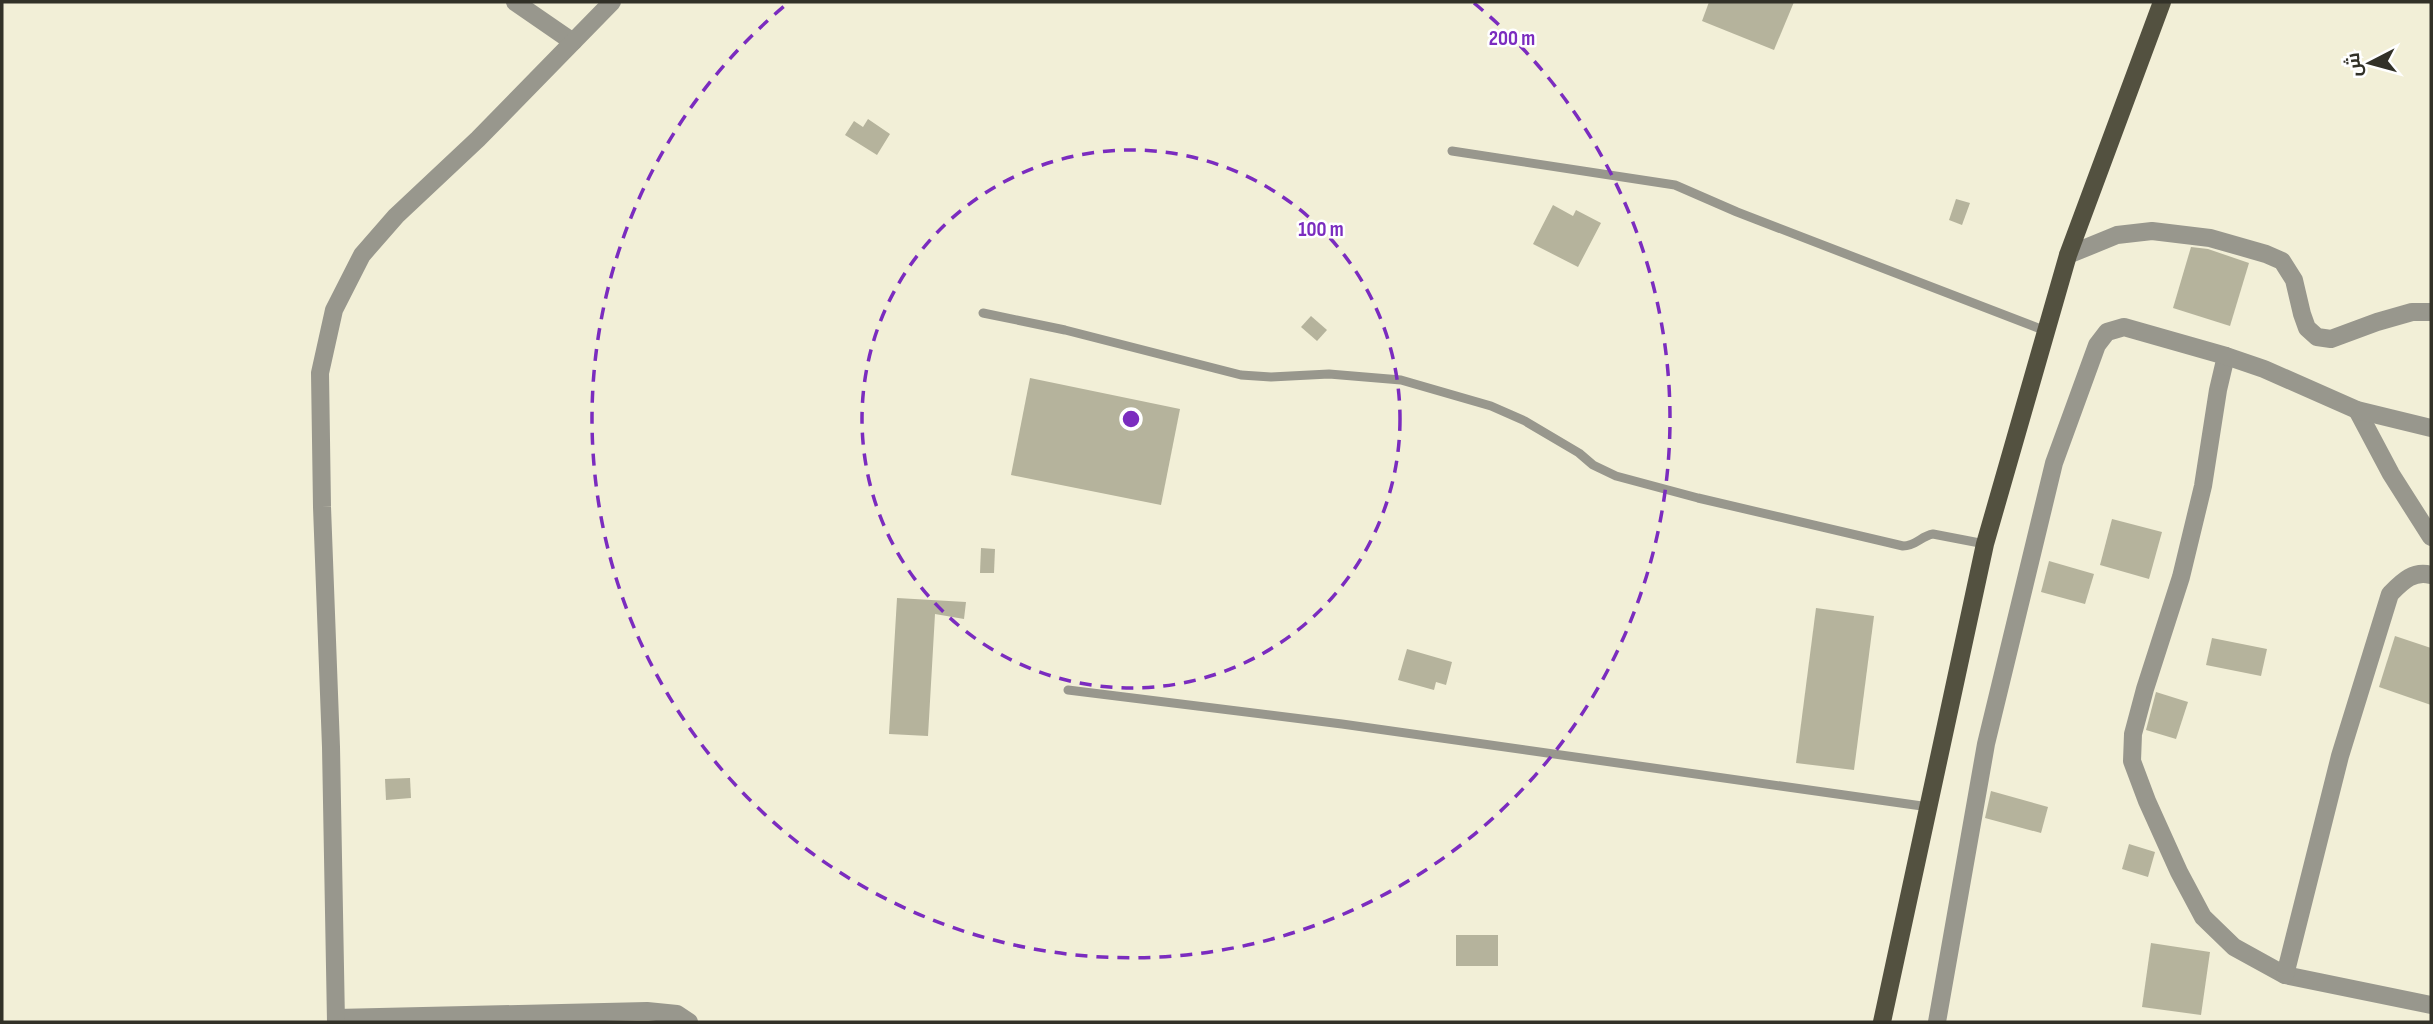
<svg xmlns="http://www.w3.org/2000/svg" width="2433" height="1024" viewBox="0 0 2433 1024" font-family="'Sofia Sans Condensed',Cairo,sans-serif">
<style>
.building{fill:#b5b39c}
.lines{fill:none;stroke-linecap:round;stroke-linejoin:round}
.service{stroke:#98978d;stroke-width:9}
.minor{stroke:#98978d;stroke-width:18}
.primary{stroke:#535140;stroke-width:18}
.ring{fill:none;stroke:#7b2cbf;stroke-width:3.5;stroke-dasharray:12 9}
.centre{fill:#7b2cbf;stroke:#fff;stroke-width:3.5}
.ring-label{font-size:21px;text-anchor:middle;font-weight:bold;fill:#7b2cbf;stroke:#fff;stroke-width:5;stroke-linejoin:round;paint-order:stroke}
</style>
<rect width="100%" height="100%" fill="#f2efd7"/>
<!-- building -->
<g class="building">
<path d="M1709 2H1794L1774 50 1702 21Z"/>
<path d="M868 119 890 134 877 155 845 135 854 121 863 127Z"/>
<path d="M1956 199 1970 203 1962 225 1949 220Z"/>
<path d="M1553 205 1573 216 1576 210 1601 223 1578 267 1533 244Z"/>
<path d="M2191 247 2208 249 2249 263 2230 326 2173 308Z"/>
<path d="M1311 316 1327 330 1317 341 1301 327Z"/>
<path d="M1030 378 1180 409 1161 505 1011 475Z"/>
<path d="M2112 519 2162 532 2149 579 2100 565Z"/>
<path d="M981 548 995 549 994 573H980Z"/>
<path d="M2049 561 2094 574 2085 604 2041 592Z"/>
<path d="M897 598 966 602 964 619 935 614 928 736 889 734Z"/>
<path d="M1816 608 1874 616 1854 770 1796 763Z"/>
<path d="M2395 636 2431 648V705L2379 687Z"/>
<path d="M2212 638 2267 649 2261 676 2206 665Z"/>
<path d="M1407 649 1452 662 1446 685 1436 682 1434 690 1398 680Z"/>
<path d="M2156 692 2188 702 2176 739 2146 730Z"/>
<path d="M410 778 411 798 386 800 385 779Z"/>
<path d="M1991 791 2048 807 2041 833 1985 818Z"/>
<path d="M2129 844 2155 852 2148 877 2122 869Z"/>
<rect x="1456" y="935" width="42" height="31"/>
<path d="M2151 943 2210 952 2201 1015 2142 1007Z"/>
</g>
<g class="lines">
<!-- service -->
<g class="service">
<path d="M1452 151 1675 185 1737 212 2046 331"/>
<path d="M983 313 1065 330 1241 375 1271 377 1329 374 1401 380 1491 406 1525 421 1579 453 1593 465 1616 476 1698 498 1903 546C1916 546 1921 536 1933 534L1985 544"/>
<path d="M1068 690 1342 724 1929 807"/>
</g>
<!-- minor -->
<g class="minor">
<path d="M515 2 573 42"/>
<path d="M2068 255 2117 235 2152 231 2210 238 2266 254 2282 261 2294 280 2302 314 2307 328 2317 337 2331 339 2377 322 2412 312H2431"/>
<path d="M2226 356 2218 390 2203 486 2181 577 2145 689 2133 734 2132 761 2147 801 2179 872 2203 917 2234 947 2285 975 2431 1005"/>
<path d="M2357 410 2391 474 2431 537"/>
<path d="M2285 975 2340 756 2390 594C2402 582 2413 570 2431 575"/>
<path d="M336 1018 647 1011 677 1014 689 1022"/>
<path d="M336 1022 331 747 322 507 320 373 334 310 362 255 396 216 478 139 612 2"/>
<path d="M1937 1022 1986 744 2054 463 2097 345 2107 332 2124 327 2226 356 2264 369 2357 410 2431 428"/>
</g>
<!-- primary -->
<path class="primary" d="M1882 1022 1985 544 2068 255 2162 2"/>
</g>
<!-- distance rings -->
<g class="ring">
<circle cx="1131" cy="419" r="269"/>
<path d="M1474 3A539 539 0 1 1 788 3"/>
</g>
<circle cx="1131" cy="419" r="10" class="centre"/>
<g class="ring-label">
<text x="1512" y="45">200 m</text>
<text x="1321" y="236">100 m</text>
</g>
<!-- border -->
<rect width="2433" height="1024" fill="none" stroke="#323128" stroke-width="7"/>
<!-- north arrow -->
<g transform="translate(2370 63) rotate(264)" stroke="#ffffff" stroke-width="5" paint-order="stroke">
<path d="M0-5L12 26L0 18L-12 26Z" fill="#323128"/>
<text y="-10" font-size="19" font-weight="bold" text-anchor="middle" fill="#323128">ش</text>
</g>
</svg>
